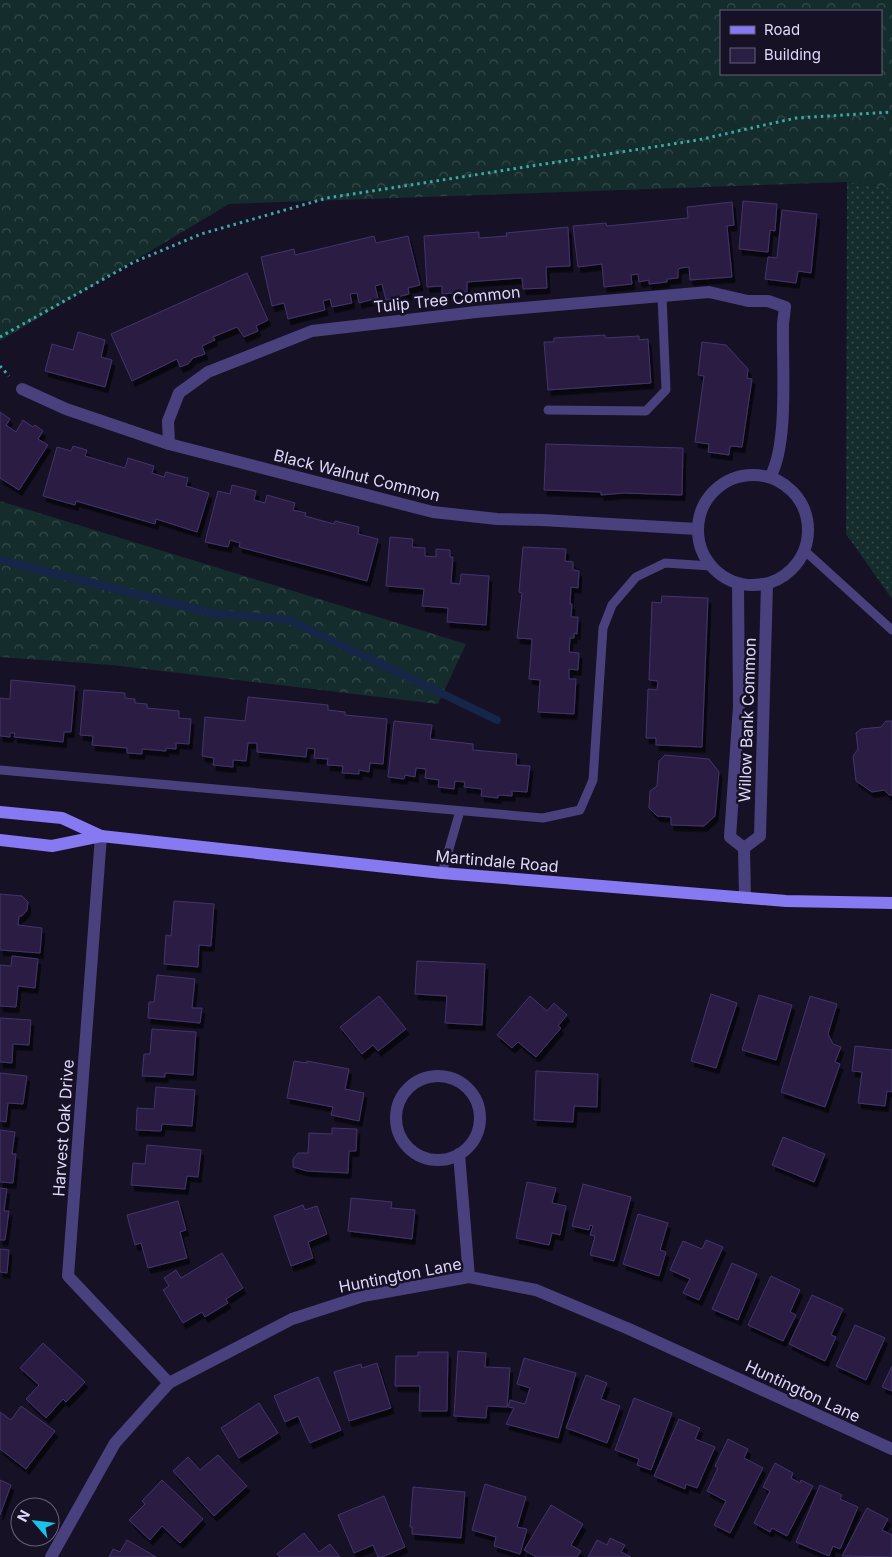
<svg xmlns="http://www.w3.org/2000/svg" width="892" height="1557" viewBox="0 0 892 1557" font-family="Inter,sans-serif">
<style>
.grass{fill:url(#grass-dots)}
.forest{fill:url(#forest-crowns);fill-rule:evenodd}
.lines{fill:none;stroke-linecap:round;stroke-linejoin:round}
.stream{stroke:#162649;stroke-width:8}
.building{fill:#291f43;stroke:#43346c;filter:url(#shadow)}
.path{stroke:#3ca9ab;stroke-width:3;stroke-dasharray:2.5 4;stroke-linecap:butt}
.service{stroke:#48417e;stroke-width:9}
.minor{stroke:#48417e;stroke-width:12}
.secondary{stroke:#8679f1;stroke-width:12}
.labels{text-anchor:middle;stroke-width:5;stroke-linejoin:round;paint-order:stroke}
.street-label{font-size:16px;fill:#dfd8fb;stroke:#161124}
</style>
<defs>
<pattern id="grass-dots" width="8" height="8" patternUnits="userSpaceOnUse" patternTransform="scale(1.25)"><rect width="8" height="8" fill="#152c2d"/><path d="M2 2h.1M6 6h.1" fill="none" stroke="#374a4c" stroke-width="1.8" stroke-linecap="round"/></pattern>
<pattern id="forest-crowns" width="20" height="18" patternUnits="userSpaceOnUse" patternTransform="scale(1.25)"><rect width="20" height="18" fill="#152c2d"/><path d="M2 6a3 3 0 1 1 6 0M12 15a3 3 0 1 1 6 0" fill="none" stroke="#374a4c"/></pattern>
<filter id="shadow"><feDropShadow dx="3" dy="5.5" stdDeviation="0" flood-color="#0009"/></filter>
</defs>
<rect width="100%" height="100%" fill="#161124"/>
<!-- grass -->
<path class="grass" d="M847 182 892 188V599L846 534Z"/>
<!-- forest -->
<g class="forest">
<path d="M0 0H892V188L847 182 229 204 0 341ZM721 11H881V74H721Z"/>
<path d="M0 501 466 644 438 704 112 665 0 657Z"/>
</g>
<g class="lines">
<!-- stream -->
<path class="stream" d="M0 560 216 614 287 619 497 720"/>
</g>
<!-- building -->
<g class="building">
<path d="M743 201 777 204 775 231 770 230 768 252 739 249Z"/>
<path d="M732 202 734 225 727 226 732 277 690 280 689 267 680 268 678 270V278L667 279V282L649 284V280L639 282 638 274 631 275 632 284 604 287 602 264 578 267 573 226 606 223 607 226 688 218 687 207Z"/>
<path d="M782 210 817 214 811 273 798 271 796 283 765 279 768 257 777 258Z"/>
<path d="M568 227 570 266 546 267 547 288 523 289 522 278 467 282V292L442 294V286L427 287 424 236 479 232V238L507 236 506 233Z"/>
<path d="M374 236 376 243 408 236 420 285 408 288 409 294 386 300 382 284 375 286 378 298 359 303 357 293 350 294 352 303 332 307 330 299 323 301 325 310 288 319 284 303 272 306 261 257 294 249 295 255Z"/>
<path d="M247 273 268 320 256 326 258 331 244 337 237 327 213 337 215 340 202 346 205 354 193 358 188 364 180 367 177 359 132 381 111 334Z"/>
<path d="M78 332 105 340 101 357 112 360 105 387 45 371 52 344 73 350Z"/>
<path d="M605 335V338L639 336V340L648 339 651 383 548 390 544 342H554V338Z"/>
<path d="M702 342 726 345 748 369 747 378 752 379 742 447 730 446 729 455 708 452 709 444 695 442 704 376 698 375Z"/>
<path d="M0 412 10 419 6 425 16 432 23 420 33 427 35 425 43 431 38 439 48 445 19 490 0 478Z"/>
<path d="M546 444 683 448 682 495 624 493 601 495V492L544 490Z"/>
<path d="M73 446 87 450 85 456 125 468 128 458 154 466 152 473 164 477 166 472 188 478 186 486 209 493 197 532 156 519 155 524 76 501 75 505 43 496 57 447 71 451Z"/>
<path d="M232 485 256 491 254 500 265 503 267 495 295 503 293 510 306 513 305 516 334 524 335 521 359 527 358 534 378 539 367 581 239 547 240 543 230 540 228 547 205 542 218 491 230 494Z"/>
<path d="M390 537 413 539 412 547 425 548V556L436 557V549L450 550V557H453L451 583 460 584 461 574 489 576 486 625 447 622 448 608 422 606 424 589 386 586Z"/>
<path d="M523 547 566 549 565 561 573 562V570L579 571 578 588 571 587 570 604H572L571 617H578L577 634 574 633V638H570L569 652 579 653 578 670 569 669V679H576L574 714 538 712 540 680 529 679 532 639 517 638 522 593 519 592Z"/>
<path d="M662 596 708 598 702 747 656 745V738H646L648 689 657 690 658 681 649 680 652 602 661 603Z"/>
<path d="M11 680 75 686 71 732H64L63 742 14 737 15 733H10V737L0 736V698L10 699Z"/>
<path d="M84 690 125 693V698L135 699V703L147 704V708L179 711V718L191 719 189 744 176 743V749L166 748V751L142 749V754L127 753V748L92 745 93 736 80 735Z"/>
<path d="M248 697 328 705V710L345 712V715L387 719 383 764 370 763 369 772 359 770V774L342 773 343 766 327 765 328 759 314 758 315 749 307 748 306 757 257 752V743H248L246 761 233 760V767L213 765 214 758 202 756 205 717 245 721Z"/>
<path d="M394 721 432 725 430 739 473 744V750L517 754 516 765 530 766 527 792 512 791V796L498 795V798L481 796 482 789 464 787 465 782 455 781 454 789 438 787 439 780 425 778 426 769 416 768 415 777 405 775 404 779 388 777Z"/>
<path d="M886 721H892V795H889L884 790 872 792 856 781 853 756 858 749 856 733 861 729 881 727Z"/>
<path d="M665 755 709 759 719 772 715 816 704 826 671 825V817L657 816 649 808 650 791 657 786 659 761Z"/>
<path d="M0 894 22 896 28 902 27 910 22 916H19L18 925 42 928 40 953 0 950Z"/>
<path d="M174 901 214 904 211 946 199 945 198 967 164 964 166 935 171 936Z"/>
<path d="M12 956 38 959 35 988 18 986 16 1007 0 1006V965L11 966Z"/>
<path d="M417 961 485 964 482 1025 445 1023 447 996 415 994Z"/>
<path d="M157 975 195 979 192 1008H202L200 1023 148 1018 149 1002H154Z"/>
<path d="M711 994 737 1003 716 1068 691 1061Z"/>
<path d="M759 995 792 1005 776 1060 742 1050Z"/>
<path d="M379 996 406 1029 378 1051 373 1045 362 1054 340 1027Z"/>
<path d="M530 996 547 1011 554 1003 567 1015 558 1026 561 1028 536 1057 518 1042 512 1048 497 1035Z"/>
<path d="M810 996 837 1004 828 1034 833 1044 841 1047 835 1062 840 1064 825 1107 781 1092Z"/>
<path d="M0 1018 31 1020 29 1045 13 1044 12 1063 0 1062Z"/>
<path d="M152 1029 196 1032 193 1075 165 1073V1077L142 1076 144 1054H150Z"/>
<path d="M855 1046 892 1050V1092L887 1091 885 1106 858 1103 862 1072 852 1071Z"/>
<path d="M294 1061 307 1063V1061L349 1069 345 1089 364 1093 359 1121 331 1115 333 1107 287 1098Z"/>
<path d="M536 1071 598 1074 597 1107 574 1106 573 1122 534 1120Z"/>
<path d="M0 1073 27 1076 23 1104 8 1103 6 1122 0 1121Z"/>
<path d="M156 1087 195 1090 192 1126 162 1124 161 1131 136 1130 137 1108 154 1109Z"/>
<path d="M332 1128 357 1129 356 1151H349L348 1173 307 1171 293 1167V1159L298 1153H308L309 1133 332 1134Z"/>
<path d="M0 1130 15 1132 12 1154H16L13 1183 0 1182Z"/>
<path d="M783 1137 825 1154 814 1182 772 1165Z"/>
<path d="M147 1145 201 1150 198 1177 187 1176 185 1189 131 1185 133 1163 145 1164Z"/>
<path d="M527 1182 556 1188 552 1203 566 1206 560 1235 552 1233 549 1245 516 1238Z"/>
<path d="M583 1184 631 1197 614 1261 590 1255 595 1236 590 1235 593 1226 590 1225 589 1230 572 1226Z"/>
<path d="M0 1188 7 1189 4 1211H9L5 1240H0Z"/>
<path d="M351 1198 392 1202 391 1208 415 1210 412 1239 348 1231Z"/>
<path d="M178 1201 186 1230 180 1232 187 1258 148 1268 141 1243 135 1245 127 1215Z"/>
<path d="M303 1205 305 1210 317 1206 327 1234 308 1242 313 1258 291 1266 274 1216Z"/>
<path d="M638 1214 668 1223 660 1250 666 1252 659 1276 623 1264Z"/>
<path d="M706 1240 723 1247 699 1300 683 1293 690 1279 670 1270 683 1241 702 1249Z"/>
<path d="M0 1249 9 1250 7 1273 0 1272Z"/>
<path d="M222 1253 243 1288 226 1299 228 1303 205 1317 202 1312 183 1323 163 1290 169 1286 164 1278 176 1270 181 1278Z"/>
<path d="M732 1263 757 1274 738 1320 712 1309Z"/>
<path d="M771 1276 800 1290 790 1312 796 1315 783 1341 748 1325Z"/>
<path d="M812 1295 843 1309 831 1335 836 1337 825 1361 789 1344Z"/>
<path d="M855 1325 885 1338 866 1380 836 1366Z"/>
<path d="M43 1343 85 1382 66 1402 63 1399 46 1418 26 1399 39 1385 20 1368Z"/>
<path d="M458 1351 486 1353 485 1367 510 1368 507 1407 487 1406 486 1418 454 1416Z"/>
<path d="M418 1352H448L447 1411H419L420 1386H395L396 1356H418Z"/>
<path d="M524 1358 576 1373 558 1438 506 1424 514 1408 508 1407 510 1400 525 1404 530 1388 517 1384Z"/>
<path d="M377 1363 391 1408 349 1421 334 1372 361 1364 362 1368Z"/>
<path d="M892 1366V1391L882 1387Z"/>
<path d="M586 1375 607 1383 601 1399 620 1406 607 1443 566 1428Z"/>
<path d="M318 1377 341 1430 310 1443 298 1416 285 1422 274 1396Z"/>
<path d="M634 1398 672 1413 651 1470 637 1465 639 1459 615 1450Z"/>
<path d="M259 1403 278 1433 239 1458 221 1428Z"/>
<path d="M21 1406 55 1431 26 1469 0 1449V1412L11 1420Z"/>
<path d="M679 1419 700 1428 695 1439 715 1447 697 1488 686 1484 685 1489 654 1476Z"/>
<path d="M728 1439 748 1449 744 1458 763 1468 730 1533 714 1525 726 1501 707 1491 718 1468 715 1466Z"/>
<path d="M218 1455 247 1486 214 1516 173 1471 188 1457 200 1470Z"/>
<path d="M775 1463 793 1473 791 1478 800 1483 801 1480 813 1486 787 1536 772 1528 770 1532 754 1523 770 1491 763 1487Z"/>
<path d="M0 1480 11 1485 0 1515Z"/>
<path d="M162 1480 203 1519 180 1543 162 1526 150 1540 129 1520 145 1504 142 1501Z"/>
<path d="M485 1484 526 1497 517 1527 527 1529 520 1554 494 1546 496 1537 472 1530Z"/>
<path d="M820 1485 842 1495 840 1499 858 1507 840 1549 833 1546 829 1556 796 1542Z"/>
<path d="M413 1487 465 1492 461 1538 412 1534V1527H410Z"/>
<path d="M384 1496 405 1547 382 1557H378L373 1545 354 1553 338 1515Z"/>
<path d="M551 1505 583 1524 571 1545 581 1551 577 1557H536L524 1550Z"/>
<path d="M867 1508 888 1519 882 1530 892 1535V1557L842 1556Z"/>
<path d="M304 1533 319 1552 330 1544 340 1557H280L277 1554Z"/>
<path d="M610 1538 625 1545 621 1552 631 1557H588L597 1540 607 1545Z"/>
<path d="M127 1540 156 1557H109L113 1549 120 1552Z"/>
</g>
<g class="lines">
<!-- path -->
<g class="path">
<path d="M0 337 134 262 201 234 327 198 698 140 796 118 892 112"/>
<path d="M0 366 9 376"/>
</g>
<!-- service -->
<g class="service">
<path d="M548 410 646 411 666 390 662 296"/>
<path d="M805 551 892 630"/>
<path d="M0 770 543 818 580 810 593 780 603 628 612 605 636 577 665 563 711 566"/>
<path d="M442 873 460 811"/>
</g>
<!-- minor -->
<g class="minor">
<path d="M22 389 66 409 169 444 433 512 497 519 542 520 697 529"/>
<path d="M169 444 168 421 179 393 208 372 312 331 476 312 709 292 748 301H768L785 307 783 324C782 364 789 444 770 477"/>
<circle cx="753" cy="530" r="55"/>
<path d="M738 584 739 706 730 837 744 848 745 898"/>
<path d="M101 836 68 1276 169 1383"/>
<path d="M744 848 760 836 767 584"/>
<circle cx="438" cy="1118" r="42"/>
<path d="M459 1154 469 1277"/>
<path d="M51 1557 115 1443 169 1383 292 1319 363 1296 469 1277 536 1290 629 1329 892 1449"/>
</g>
<!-- secondary -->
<g class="secondary">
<path d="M0 812 62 818 101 836"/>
<path d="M0 840 52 846 101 836 442 873 786 901 892 903"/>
</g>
</g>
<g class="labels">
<!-- street labels -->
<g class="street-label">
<text transform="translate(447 299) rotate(-6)" y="6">Tulip Tree Common</text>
<text transform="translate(357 475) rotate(14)" y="6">Black Walnut Common</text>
<text transform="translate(747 720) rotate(-88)" y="6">Willow Bank Common</text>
<text transform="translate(497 861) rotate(5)" y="6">Martindale Road</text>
<text transform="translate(63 1128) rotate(-86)" y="6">Harvest Oak Drive</text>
<text transform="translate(400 1275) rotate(-11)" y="6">Huntington Lane</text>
<text transform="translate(803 1391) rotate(25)" y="6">Huntington Lane</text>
</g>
</g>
<!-- legend -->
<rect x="720" y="10" width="162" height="65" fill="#161124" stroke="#66617a"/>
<rect x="730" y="26" width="25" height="8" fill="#8679f1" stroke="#66617a"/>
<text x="764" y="35" font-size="15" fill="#dfd8fb">Road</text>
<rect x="730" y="48" width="25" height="15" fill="#291f43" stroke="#66617a"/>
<text x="764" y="60" font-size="15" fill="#dfd8fb">Building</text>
<!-- north arrow -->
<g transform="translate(35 1522) rotate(298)"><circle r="24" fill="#161124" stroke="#66617a"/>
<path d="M0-4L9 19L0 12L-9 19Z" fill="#19c2e6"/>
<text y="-8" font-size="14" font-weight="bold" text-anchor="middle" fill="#dfd8fb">N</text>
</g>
</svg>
